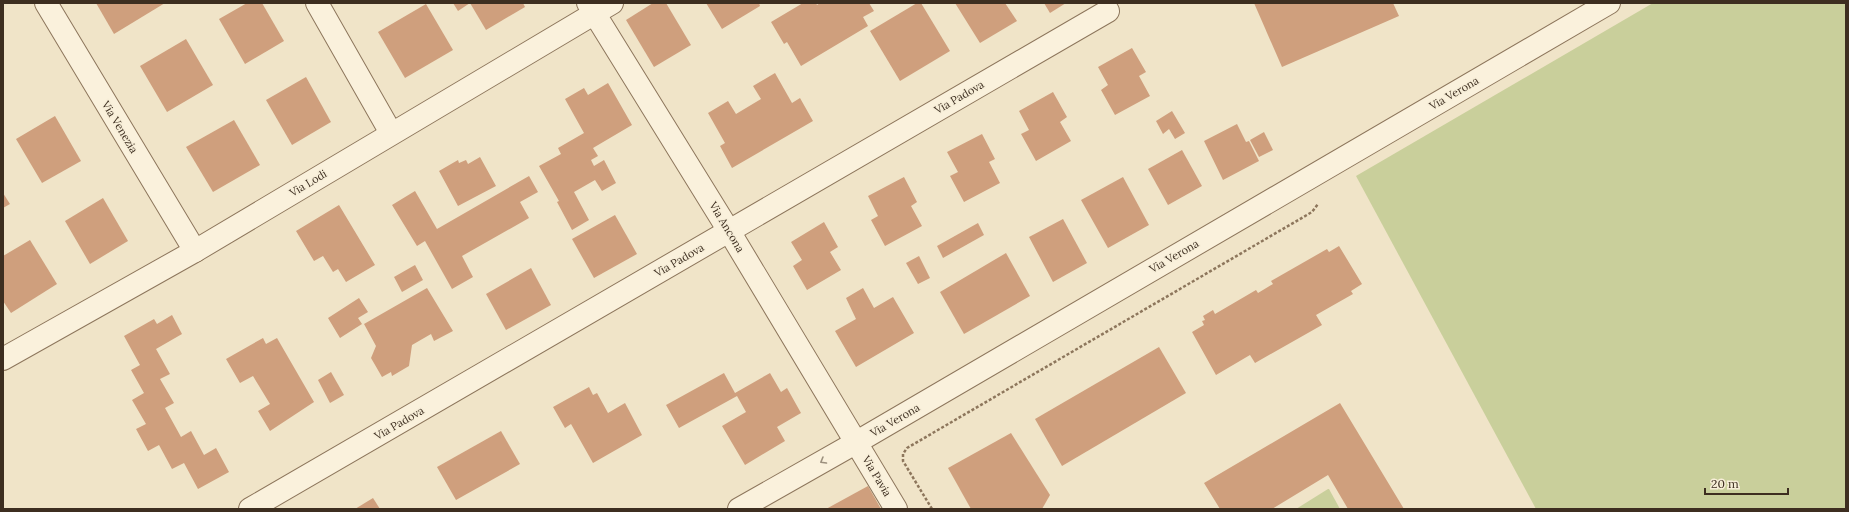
<svg xmlns="http://www.w3.org/2000/svg" width="1849" height="512" viewBox="0 0 1849 512" font-family="Lora,serif">
<style>
.green{fill:#c9cf9b}
.building{fill:#cf9f7d}
.lines{fill:none;stroke-linecap:round;stroke-linejoin:round}
.minor-casing{stroke:#8d765c;stroke-width:24}
.path{stroke:#8d765c;stroke-width:2.5;stroke-dasharray:3 2;stroke-linecap:butt}
.minor{stroke:#faf1dc;stroke-width:22}
.oneway{stroke:#9c907e}
.labels{text-anchor:middle;stroke-width:3;stroke-linejoin:round;paint-order:stroke}
.street-label{font-size:11px;fill:#3d2e20;stroke:#f7eed8}
</style>
<rect width="100%" height="100%" fill="#f0e4c8"/>
<!-- green -->
<g class="green">
<path d="M1653 3H1846V509H1536L1356 176Z"/>
<path d="M1329 489 1340 509H1296L1328 489Z"/>
</g>
<!-- building -->
<g class="building">
<path d="M96 3H165L114 34Z"/>
<path d="M247 3H262L284 41 245 64 219 19Z"/>
<path d="M453 3H470L458 11Z"/>
<path d="M470 3H523L525 7 486 30Z"/>
<path d="M653 3H666L691 45 654 67 626 20Z"/>
<path d="M706 3H759L760 6 722 29Z"/>
<path d="M803 3H816L817 5 820 3H869L874 11 863 17 868 26 801 66 787 42 784 44 771 22Z"/>
<path d="M917 3H921L950 51 900 81 870 31Z"/>
<path d="M955 3H1005L1017 21 980 43Z"/>
<path d="M1044 3H1066L1050 13Z"/>
<path d="M1254 3H1393L1399 16 1282 67Z"/>
<path d="M426 4 453 50 405 78 378 32Z"/>
<path d="M186 39 213 85 167 112 140 66Z"/>
<path d="M1132 48 1146 72 1139 76 1150 96 1115 115 1101 90 1108 85 1098 67Z"/>
<path d="M775 73 792 103 800 98 813 121 732 168 720 146 725 143 708 113 728 101 736 114 761 99 753 86Z"/>
<path d="M306 77 331 122 292 145 266 100Z"/>
<path d="M608 83 632 125 593 148 598 156 591 160 594 166 604 160 616 183 602 191 595 180 574 192 589 220 572 230 557 202 559 201 539 166 561 154 558 148 584 133 565 99 584 88 588 95Z"/>
<path d="M1053 92 1067 117 1060 122 1071 141 1036 161 1021 134 1029 130 1019 111Z"/>
<path d="M1172 111 1185 133 1175 139 1169 129 1163 134 1156 121Z"/>
<path d="M55 116 81 161 42 183 16 139Z"/>
<path d="M234 120 260 165 213 192 186 147Z"/>
<path d="M1237 124 1246 142 1249 141 1259 161 1223 180 1204 141Z"/>
<path d="M1264 132 1273 150 1259 157 1250 140Z"/>
<path d="M982 134 995 159 989 162 1000 183 964 202 950 176 958 172 947 152Z"/>
<path d="M1182 150 1202 186 1168 205 1148 169Z"/>
<path d="M480 157 496 186 458 206 439 171 458 160 459 163 466 160 468 164Z"/>
<path d="M529 176 538 192 520 202 529 218 462 256 473 277 452 289 425 241 417 246 392 205 415 191 437 229Z"/>
<path d="M904 177 917 202 911 206 922 226 885 246 871 220 878 216 868 196Z"/>
<path d="M1123 177 1149 225 1108 248 1081 200Z"/>
<path d="M3 193 10 204 3 208Z"/>
<path d="M103 198 128 241 90 264 65 221Z"/>
<path d="M339 205 375 265 346 282 338 269 333 272 323 256 314 261 296 231Z"/>
<path d="M615 215 637 254 594 278 572 239Z"/>
<path d="M1063 219 1087 263 1053 282 1029 237Z"/>
<path d="M824 222 838 247 830 252 841 270 807 290 793 266 802 260 791 242Z"/>
<path d="M978 223 984 235 943 258 937 246Z"/>
<path d="M30 240 57 284 11 313 3 301V256Z"/>
<path d="M1339 246 1362 284 1351 291 1353 294 1316 315 1322 325 1255 363 1250 355 1216 375 1192 332 1204 325 1202 321 1205 320 1203 316 1213 310 1215 314 1256 290 1258 293 1273 284 1271 281 1327 249 1329 252Z"/>
<path d="M1006 253 1030 296 964 334 940 292Z"/>
<path d="M919 256 930 278 918 284 906 263Z"/>
<path d="M415 265 423 280 402 292 394 277Z"/>
<path d="M531 268 551 305 506 330 486 294Z"/>
<path d="M427 288 453 331 434 341 431 334 412 345 409 366 392 376 391 372 382 377 371 358 376 346 364 324Z"/>
<path d="M863 288 874 308 893 297 914 333 856 367 835 331 856 319 846 298Z"/>
<path d="M359 298 368 312 358 318 362 324 340 338 328 318Z"/>
<path d="M172 315 182 334 156 349 170 374 160 379 174 403 165 408 181 437 191 431 204 455 216 448 229 472 198 489 184 463 172 469 159 445 148 451 136 429 146 424 132 400 144 393 131 370 140 365 124 336 154 319 157 324Z"/>
<path d="M263 338 266 344 277 338 314 402 270 431 258 411 270 404 253 376 240 383 226 359Z"/>
<path d="M1159 347 1186 393 1062 466 1035 419Z"/>
<path d="M331 372 344 395 330 403 318 380Z"/>
<path d="M724 373 735 393 770 373 781 392 787 388 801 413 777 427 785 441 745 465 722 426 746 412 737 396 679 428 666 405Z"/>
<path d="M589 387 593 395 597 393 608 413 625 403 642 435 593 463 571 424 565 428 553 407Z"/>
<path d="M1340 403 1404 509H1348L1328 475 1272 509H1220L1204 483Z"/>
<path d="M501 431 520 464 456 500 437 467Z"/>
<path d="M1011 433 1050 495 1042 509H971L948 468Z"/>
<path d="M868 486 881 509H826Z"/>
<path d="M373 498 380 509H355Z"/>
</g>
<g class="lines">
<defs>
<g id="minor">
<path d="M46 3 195 251"/>
<path d="M317 3 391 133"/>
<path d="M588 3 729 231 896 509"/>
<path d="M3 359 195 251 612 3"/>
<path d="M250 509 1108 11"/>
<path d="M739 509 857 442 1609 3"/>
</g>
</defs>
<!-- minor casing -->
<use href="#minor" class="minor-casing"/>
<!-- path -->
<path class="path" d="M932 509 903 461V454L907 448 1312 212 1318 204"/>
<!-- minor -->
<use href="#minor" class="minor"/>
</g>
<!-- one-way arrows -->
<defs><path id="oneway-chevron" d="M-2-3.5L2.5 0L-2 3.5" fill="none" stroke-width="1.6" stroke-linecap="round" stroke-linejoin="round"/></defs>
<use class="oneway" href="#oneway-chevron" transform="translate(823 461) rotate(150)"/>
<g class="labels">
<!-- street labels -->
<g class="street-label">
<text transform="translate(1454 93) rotate(-30)" y="4">Via Verona</text>
<text transform="translate(959 97) rotate(-30)" y="4">Via Padova</text>
<text transform="translate(120 127) rotate(59)" y="4">Via Venezia</text>
<text transform="translate(308 183) rotate(-31)" y="4">Via Lodi</text>
<text transform="translate(727 227) rotate(59)" y="4">Via Ancona</text>
<text transform="translate(1174 256) rotate(-30)" y="4">Via Verona</text>
<text transform="translate(679 260) rotate(-30)" y="4">Via Padova</text>
<text transform="translate(895 420) rotate(-30)" y="4">Via Verona</text>
<text transform="translate(399 423) rotate(-30)" y="4">Via Padova</text>
<text transform="translate(877 476) rotate(59)" y="4">Via Pavia</text>
</g>
</g>
<!-- border -->
<rect width="1849" height="512" fill="none" stroke="#3d2e20" stroke-width="8"/>
<!-- scale -->
<path d="M1705 488v6h83v-6" fill="none" stroke="#3d2e20" stroke-width="2"/>
<text x="1711" y="488" font-size="12" fill="#3d2e20" stroke="#f7eed8" stroke-width="3" paint-order="stroke">20 m</text>
</svg>
